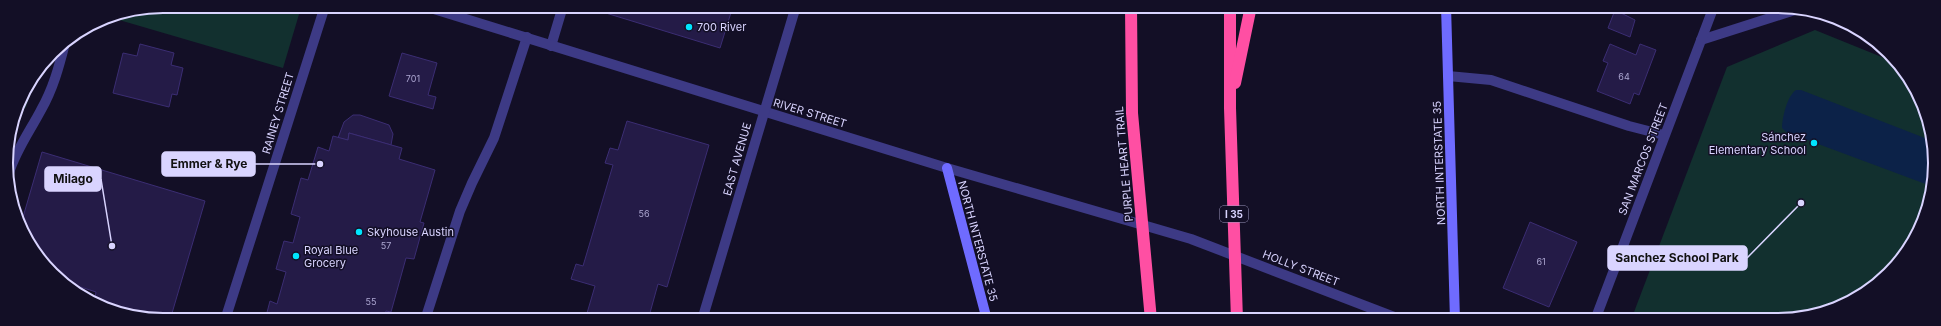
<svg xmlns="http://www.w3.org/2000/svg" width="1941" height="326" viewBox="0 0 1941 326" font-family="Inter,sans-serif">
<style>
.green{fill:#12302f}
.water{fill:#0c2248}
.building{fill:#241b47;stroke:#3b2d73}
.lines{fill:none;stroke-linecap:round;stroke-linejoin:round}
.service{stroke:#3d3a85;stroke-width:10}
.minor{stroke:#3d3a85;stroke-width:10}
.tertiary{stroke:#3d3a85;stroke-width:10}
.secondary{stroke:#6f6bff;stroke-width:10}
.motorway{stroke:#ff4fa3;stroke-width:12}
.poi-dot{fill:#00e5ff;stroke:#130f26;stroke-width:1.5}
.labels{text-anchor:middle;stroke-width:3;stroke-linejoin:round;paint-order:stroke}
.number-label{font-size:9px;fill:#aca6d1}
.shield{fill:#130f26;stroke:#9e99be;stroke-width:1}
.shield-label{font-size:10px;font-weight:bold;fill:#d9d4ff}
.poi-label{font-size:11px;fill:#d9d4ff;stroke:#130f26;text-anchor:start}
.street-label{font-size:11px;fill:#d9d4ff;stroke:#130f26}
.rim{fill:none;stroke:#d9d4ff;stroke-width:2}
.leader{fill:none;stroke:#d9d4ff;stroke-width:1.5}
.callout-dot{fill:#d9d4ff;stroke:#130f26;stroke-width:1.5}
.callout{fill:#d9d4ff;stroke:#d9d4ff;stroke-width:1.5}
.callout-label{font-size:12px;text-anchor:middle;font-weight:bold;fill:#111}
</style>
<rect width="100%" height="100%" fill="#130f26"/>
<!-- green -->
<g class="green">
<path d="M163 6H284L300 11 283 68 109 17Z"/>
<path d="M1815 30 1899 64 1927 113 1935 173 1919 232 1889 274 1838 308 1789 320H1631L1727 67Z"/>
<path d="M37 75 26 107 13 123 18 103Z"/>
</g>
<!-- water -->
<path class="water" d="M1796 90H1801L1930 140 1935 173 1931 186 1786 132 1782 128C1782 118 1787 96 1796 90Z"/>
<!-- building -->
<g class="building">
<path d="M583 6H733L720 48Z"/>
<path d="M1615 10 1635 20 1630 37 1608 28Z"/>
<path d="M140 44 174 53 171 65 183 68 177 95 172 94 169 107 113 93 123 53 137 56Z"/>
<path d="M1610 44 1636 55 1640 44 1656 50 1639 95 1634 93 1630 104 1597 91 1608 63 1603 61Z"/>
<path d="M402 53 437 63 428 95 436 97 433 109 389 96Z"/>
<path d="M353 115H360L389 125 393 134 391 145 349 133 348 140 338 138 344 122Z"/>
<path d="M627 121 709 145 667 287 658 284 648 320H585L595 286 571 279 576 264 583 266 613 165 605 163 610 148 618 150Z"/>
<path d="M349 133 402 148 399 159 435 170 420 222 424 223 414 259 406 258 391 312 386 311 383 320H265L270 301 277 304 286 272 276 269 284 241 293 243 300 217 291 214 301 178 308 180 318 147 329 151 333 136 348 140Z"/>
<path d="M42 152 205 201 170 320H153L94 304 96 292 65 282 45 267 21 224Z"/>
<path d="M1530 222 1577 242 1549 307 1503 288Z"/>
</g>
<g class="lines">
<!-- service -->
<g class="service">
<path d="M1701 40 1798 9"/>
<path d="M551 46 563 6"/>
<path d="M1448 76 1491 80 1629 126 1664 135"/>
<path d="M425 320 460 211 472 183 494 138 527 37"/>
</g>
<!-- minor -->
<g class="minor">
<path d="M424 6 947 168"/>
<path d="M9 173C16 150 30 131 41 110 53 89 59 67 65 43"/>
<path d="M225 320 325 6"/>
<path d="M702 320 796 6"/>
<path d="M1595 320 1714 6"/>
</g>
<!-- tertiary -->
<path class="tertiary" d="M947 168 1191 239 1402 320"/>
<!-- secondary -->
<g class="secondary">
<path d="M1446 6 1455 320"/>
<path d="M947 168 987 320"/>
</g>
<!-- motorway -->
<g class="motorway">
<path d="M1131 6 1132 113 1151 320"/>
<path d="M1230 6V108L1237 320"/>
<path d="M1235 83 1251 6"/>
</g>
</g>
<!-- markers -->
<g class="poi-dot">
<circle cx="689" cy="27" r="4"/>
<circle cx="1814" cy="143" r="4"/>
<circle cx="359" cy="232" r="4"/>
<circle cx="296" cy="256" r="4"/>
</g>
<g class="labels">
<!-- number labels -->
<g class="number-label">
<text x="1624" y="80">64</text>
<text x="413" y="82">701</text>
<text x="644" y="217">56</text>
<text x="386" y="249">57</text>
<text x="1541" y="265">61</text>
<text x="371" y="305">55</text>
</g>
<!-- shield labels -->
<rect class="shield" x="1220" y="206" width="28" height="16" rx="3"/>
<g class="shield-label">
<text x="1234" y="218">I 35</text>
</g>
<!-- poi labels -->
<g class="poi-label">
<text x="697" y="31">700 River</text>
<text x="1806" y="141" text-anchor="end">Sánchez<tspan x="1806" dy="13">Elementary School</tspan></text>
<text x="367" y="236">Skyhouse Austin</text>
<text x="304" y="254">Royal Blue<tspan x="304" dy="13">Grocery</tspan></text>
</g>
<!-- street labels -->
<g class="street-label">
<text transform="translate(278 113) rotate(-73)" y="4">RAINEY STREET</text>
<text transform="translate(810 113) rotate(17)" y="4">RIVER STREET</text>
<text transform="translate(737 159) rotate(-74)" y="4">EAST AVENUE</text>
<text transform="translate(1643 159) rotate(-69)" y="4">SAN MARCOS STREET</text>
<text transform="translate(1439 163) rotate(-92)" y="4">NORTH INTERSTATE 35</text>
<text transform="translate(1124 164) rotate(-95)" y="4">PURPLE HEART TRAIL</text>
<text transform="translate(978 241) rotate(75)" y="4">NORTH INTERSTATE 35</text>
<text transform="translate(1301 268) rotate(21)" y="4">HOLLY STREET</text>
</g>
</g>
<!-- crop -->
<path d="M0 0H1941V326H0ZM163 13H1778A150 150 0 0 1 1928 163V163A150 150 0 0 1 1778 313H163A150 150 0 0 1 13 163V163A150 150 0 0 1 163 13Z" fill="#130f26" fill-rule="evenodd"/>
<path class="rim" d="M163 13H1778A150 150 0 0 1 1928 163V163A150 150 0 0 1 1778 313H163A150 150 0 0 1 13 163V163A150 150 0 0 1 163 13Z"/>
<!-- callouts -->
<path class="leader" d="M320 164L255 164M112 246L101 179M1801 203L1747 258"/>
<g class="callout-dot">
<circle cx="320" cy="164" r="4"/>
<circle cx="112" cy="246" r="4"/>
<circle cx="1801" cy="203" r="4"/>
</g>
<g class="callout">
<rect x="162" y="152" width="93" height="24" rx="4"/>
<rect x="45" y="167" width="56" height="24" rx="4"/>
<rect x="1608" y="246" width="139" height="24" rx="4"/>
</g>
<g class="callout-label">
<text x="209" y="168">Emmer &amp; Rye</text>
<text x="73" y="183">Milago</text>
<text x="1677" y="262">Sanchez School Park</text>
</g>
</svg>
